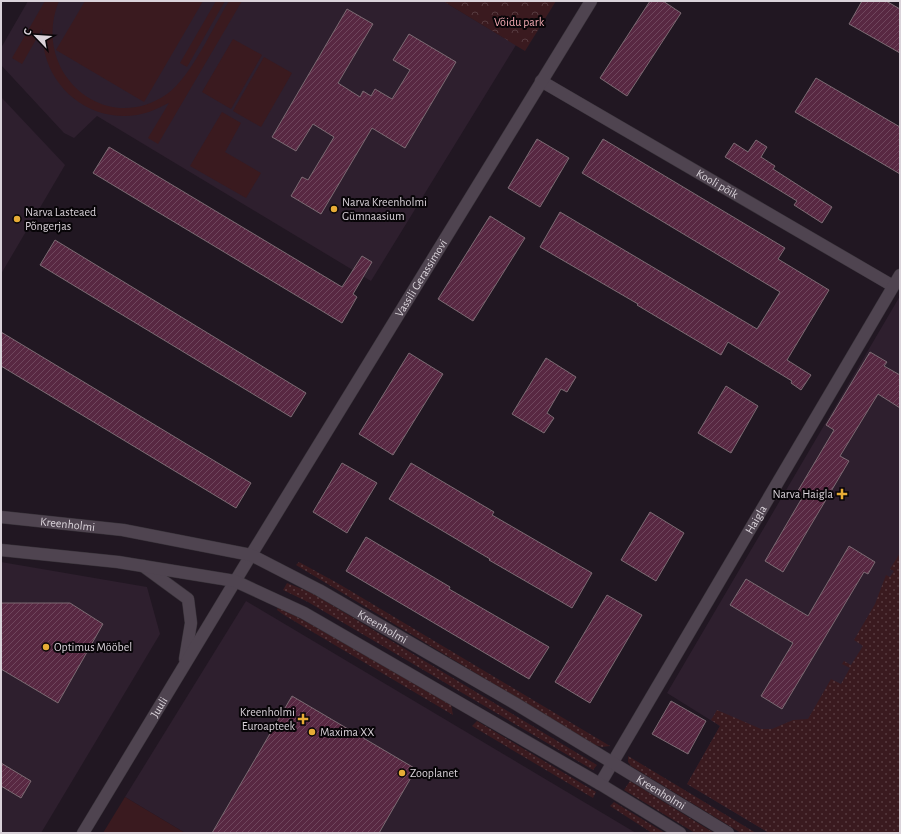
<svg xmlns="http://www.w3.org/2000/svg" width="901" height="834" viewBox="0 0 901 834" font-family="'Alegreya Sans',sans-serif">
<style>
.built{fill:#2e1f2e}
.grass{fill:url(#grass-dots)}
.park{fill:url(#park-crowns)}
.pitch{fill:#3a1a1f}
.building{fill:url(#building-hatch);stroke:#7c6b73}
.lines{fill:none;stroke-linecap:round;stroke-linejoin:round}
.minor-casing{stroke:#383239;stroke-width:13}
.tertiary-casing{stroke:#383239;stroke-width:13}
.secondary-casing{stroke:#383239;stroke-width:13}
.minor{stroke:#4f4450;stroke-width:12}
.tertiary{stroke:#4f4450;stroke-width:12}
.secondary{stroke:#4f4450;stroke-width:12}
.poi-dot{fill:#e7ac36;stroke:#080508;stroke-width:1.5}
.labels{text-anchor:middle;stroke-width:4;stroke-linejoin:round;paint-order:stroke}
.park-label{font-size:12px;fill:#f4aab3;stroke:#080508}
.street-label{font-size:12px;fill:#dad3da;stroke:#080508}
.poi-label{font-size:12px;fill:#dad3da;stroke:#080508;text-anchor:start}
</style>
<defs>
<pattern id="grass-dots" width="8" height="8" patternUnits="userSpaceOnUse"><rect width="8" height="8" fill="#3a1a1f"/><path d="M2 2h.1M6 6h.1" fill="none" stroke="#563a3f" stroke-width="1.8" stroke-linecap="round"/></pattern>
<pattern id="park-crowns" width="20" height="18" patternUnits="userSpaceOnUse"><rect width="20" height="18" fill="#3a1a1f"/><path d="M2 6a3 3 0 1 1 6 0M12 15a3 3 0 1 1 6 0" fill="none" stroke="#563a3f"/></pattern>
<pattern id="building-hatch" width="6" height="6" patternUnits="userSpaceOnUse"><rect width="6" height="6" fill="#582842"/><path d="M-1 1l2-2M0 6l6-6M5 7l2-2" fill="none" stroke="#6f465d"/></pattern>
</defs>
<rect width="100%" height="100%" fill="#211722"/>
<!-- built -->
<g class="built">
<path d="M28 1H443L516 45 371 281 97 116 74 138 64 133 1 65V48Z"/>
<path d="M1 97 65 165 1 274Z"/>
<path d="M900 296V833H769L687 784 720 726 667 693Z"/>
<path d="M1 562 147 587 160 634 41 833H1Z"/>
<path d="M246 601 636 833H185L125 797Z"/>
</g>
<!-- grass -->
<g class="grass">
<path d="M900 553V833H769L687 784 720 726 711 720 717 710 761 729H772L793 720 808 719 831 679 841 684 850 668 842 664 844 661 851 665 863 646 854 640 875 604 886 575 890 577 894 571 890 569Z"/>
<path d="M299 562 339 584 610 746 602 747 595 745 296 565Z"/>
<path d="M287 583 312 593 597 765 593 770 308 602 283 590Z"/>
<path d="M278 607 345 642 451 704 453 715 284 615 277 610Z"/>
<path d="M477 721 596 792 593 798 472 726Z"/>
<path d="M628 756 756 833H741L631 766 628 762Z"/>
<path d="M630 781 714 833H695L624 790Z"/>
<path d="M614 802 665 833H652L610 806Z"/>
</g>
<!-- park -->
<path class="park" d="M443 1H556L525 51Z"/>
<!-- pitch -->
<g class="pitch">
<path d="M45 1H59C30 71 104 138 167 94 191 77 213 27 229 1H242L158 144 148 138 169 103C158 108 149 113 137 115 95 122 55 94 45 54 43 46 43 37 42 29L22 64 12 58Z"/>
<path d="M85 1H203L144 102 56 50Z"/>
<path d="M216 1H225L187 67 180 63Z"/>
<path d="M233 39 262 55 231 109 202 92Z"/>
<path d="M264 57 292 73 261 127 233 111Z"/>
<path d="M222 112 241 123 225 152 261 173 246 198 190 166Z"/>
<path d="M125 797 185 833H103Z"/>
</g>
<!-- building -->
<g class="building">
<path d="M650 1H663L681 13 627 96 600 78Z"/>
<path d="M862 1H886L900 9V53L849 24Z"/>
<path d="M347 9 373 24 338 83 360 97 363 91 371 96 375 89 392 99 410 70 393 60 409 34 456 62 405 148 372 128 321 214 291 196 302 177 308 180 334 137 313 124 296 151 272 137Z"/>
<path d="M816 78 900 127V174L795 112Z"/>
<path d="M537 139 569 158 540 207 508 188Z"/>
<path d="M603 139 785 248 778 259 829 290 787 360 811 375 801 390 791 383 792 381 728 342 721 355 637 305 638 304 540 247 560 212 757 329 780 292 582 173Z"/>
<path d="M756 140 767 147 761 157 775 166 773 169 832 207 822 223 794 205 797 201 725 157 734 143 748 152Z"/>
<path d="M109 147 342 287 362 256 372 262 353 294 357 297 342 323 93 173Z"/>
<path d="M490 216 525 238 473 321 438 299Z"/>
<path d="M55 240 306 393 291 417 40 265Z"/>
<path d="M1 332 251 483 236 508 1 366Z"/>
<path d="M870 352 887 362 884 366 900 375V408L878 394 840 456 849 461 783 572 765 561 802 498 796 494 834 430 826 425Z"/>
<path d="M409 353 443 374 393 455 359 434Z"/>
<path d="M546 358 576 377 567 392 561 389 547 413 554 418 544 433 512 414Z"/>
<path d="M726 386 758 406 731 453 698 433Z"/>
<path d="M342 463 377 483 347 533 313 512Z"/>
<path d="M411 463 494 512 492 515 592 573 572 608 489 560 490 559 389 499Z"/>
<path d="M650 512 684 533 656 581 621 560Z"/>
<path d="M366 537 450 587 449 589 549 647 529 679 346 571Z"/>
<path d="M849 546 875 562 868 574 864 572 782 709 761 696 793 643 730 605 746 579 808 616Z"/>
<path d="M607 595 642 615 590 703 555 682Z"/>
<path d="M1 603H70L103 624 58 703 1 669Z"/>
<path d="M292 696 416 769 379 833H212Z"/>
<path d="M671 701 706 721 688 754 652 734Z"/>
<path d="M1 763 31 781 21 798 1 786Z"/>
</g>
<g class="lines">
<defs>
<g id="minor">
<path id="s1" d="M541 81 893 286"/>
<path d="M143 566 188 599 191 623 185 659"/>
<path id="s2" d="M600 784 900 275"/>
<path id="s3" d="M83 833 251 555"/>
</g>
<g id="tertiary">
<path id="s4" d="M251 555 591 1"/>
</g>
<g id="secondary">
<path id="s5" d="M1 517 123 530 251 555 319 590 516 704 728 833"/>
<path d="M1 550 118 562 235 581 304 613 600 784 680 833"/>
</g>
</defs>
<!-- minor casing -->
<use href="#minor" class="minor-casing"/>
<!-- tertiary casing -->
<use href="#tertiary" class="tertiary-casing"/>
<!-- secondary casing -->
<use href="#secondary" class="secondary-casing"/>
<!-- minor -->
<use href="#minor" class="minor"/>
<!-- tertiary -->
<use href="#tertiary" class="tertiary"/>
<!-- secondary -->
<use href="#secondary" class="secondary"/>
</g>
<!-- markers -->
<g class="poi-dot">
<circle cx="334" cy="209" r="4"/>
<circle cx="17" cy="219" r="4"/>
<path d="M840 488h4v4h4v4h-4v4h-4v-4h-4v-4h4z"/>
<circle cx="46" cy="647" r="4"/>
<path d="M301 713h4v4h4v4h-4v4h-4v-4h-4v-4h4z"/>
<circle cx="312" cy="732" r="4"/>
<circle cx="402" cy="773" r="4"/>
</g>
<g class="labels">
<!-- park labels -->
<g class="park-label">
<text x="519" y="26">Võidu park</text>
</g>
<!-- street labels -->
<g class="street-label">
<text dy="4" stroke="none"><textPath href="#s1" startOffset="204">Kooli põik</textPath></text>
<text dy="4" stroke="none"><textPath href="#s4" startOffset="325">Vassili Gerassimovi</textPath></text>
<text dy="4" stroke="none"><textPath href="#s2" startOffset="307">Haigla</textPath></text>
<text dy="4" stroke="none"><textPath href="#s5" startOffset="67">Kreenholmi</textPath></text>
<text dy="4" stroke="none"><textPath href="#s5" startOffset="403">Kreenholmi</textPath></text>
<text dy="4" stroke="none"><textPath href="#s3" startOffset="147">Juuli</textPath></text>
<text dy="4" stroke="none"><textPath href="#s5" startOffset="727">Kreenholmi</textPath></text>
</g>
<!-- poi labels -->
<g class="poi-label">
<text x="342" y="206">Narva Kreenholmi<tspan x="342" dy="14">Gümnaasium</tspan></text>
<text x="25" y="216">Narva Lasteaed<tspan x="25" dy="14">Põngerjas</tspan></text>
<text x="833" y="498" text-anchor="end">Narva Haigla</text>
<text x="54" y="651">Optimus Mööbel</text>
<text x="295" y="716" text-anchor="end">Kreenholmi<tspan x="295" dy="14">Euroapteek</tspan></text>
<text x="320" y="736">Maxima XX</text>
<text x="410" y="777">Zooplanet</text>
</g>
</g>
<!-- border -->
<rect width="901" height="834" fill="none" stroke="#dad3da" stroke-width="4"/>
<!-- north arrow -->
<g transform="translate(36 36) rotate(295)" stroke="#080508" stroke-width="3" paint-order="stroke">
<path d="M0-3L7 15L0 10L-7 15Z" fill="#dad3da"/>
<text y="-6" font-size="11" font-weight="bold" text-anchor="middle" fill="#dad3da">С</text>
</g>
</svg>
